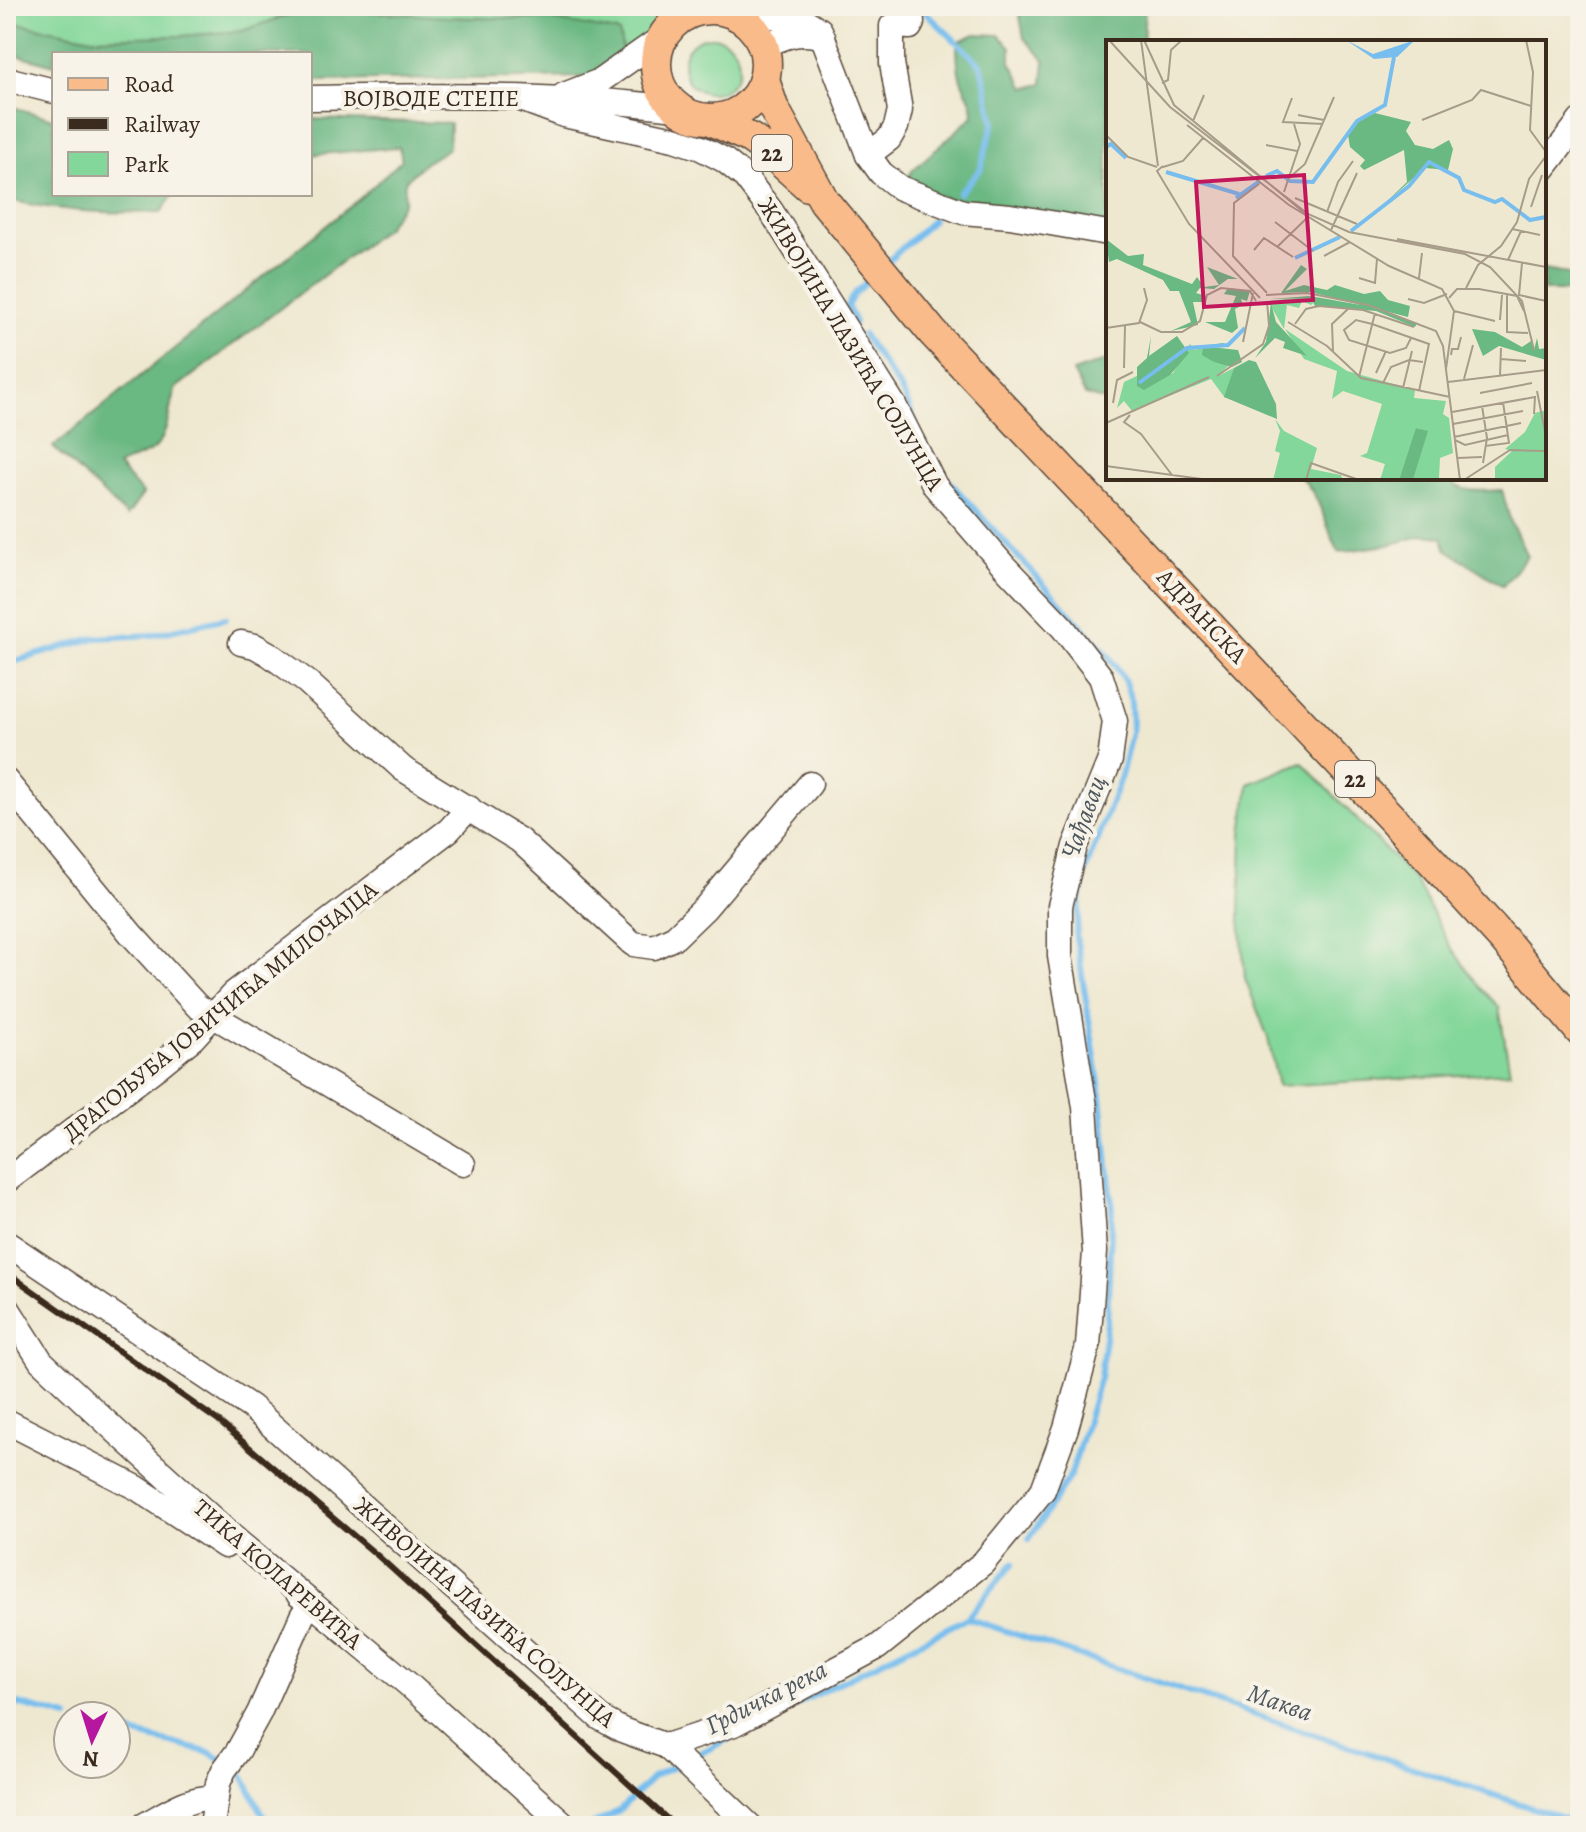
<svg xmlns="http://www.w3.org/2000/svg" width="1586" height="1832" viewBox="0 0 1586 1832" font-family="Alegreya,serif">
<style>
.green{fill:#83d79a;stroke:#5f805c;stroke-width:2}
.forest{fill:#6ab882;stroke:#527150;stroke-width:2}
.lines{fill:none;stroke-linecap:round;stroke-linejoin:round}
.stream{stroke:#77beee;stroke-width:6}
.minor-casing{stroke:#564639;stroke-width:27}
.major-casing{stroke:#564639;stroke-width:33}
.minor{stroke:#fff;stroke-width:24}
.major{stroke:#fabb8b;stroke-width:30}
.rail{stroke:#3b2a1e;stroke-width:6}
.labels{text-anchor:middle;stroke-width:8;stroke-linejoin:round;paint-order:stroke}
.shield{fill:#f7f3e8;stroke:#73665b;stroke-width:2}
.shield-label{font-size:22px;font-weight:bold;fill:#3b2a1e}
.street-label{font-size:24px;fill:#3b2a1e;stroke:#f7f3e8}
.water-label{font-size:26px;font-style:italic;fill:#4d565c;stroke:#f7f3e8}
.inset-river{fill:none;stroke:#77beee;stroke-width:4}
.inset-road{fill:none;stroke:#a79c89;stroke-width:2}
.view{fill:#c2185b;fill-opacity:0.15;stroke:#c2185b;stroke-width:4}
.inset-edge{fill:none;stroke:#3b2a1e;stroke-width:4}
</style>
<rect width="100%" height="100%" fill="#f7f3e8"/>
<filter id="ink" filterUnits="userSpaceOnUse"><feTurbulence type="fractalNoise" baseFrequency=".0125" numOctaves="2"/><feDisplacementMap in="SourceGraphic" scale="16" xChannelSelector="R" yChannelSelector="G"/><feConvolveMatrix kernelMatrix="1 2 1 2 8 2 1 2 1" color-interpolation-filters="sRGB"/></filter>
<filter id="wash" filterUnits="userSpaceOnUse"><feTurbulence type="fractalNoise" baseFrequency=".006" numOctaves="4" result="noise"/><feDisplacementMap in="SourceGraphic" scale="32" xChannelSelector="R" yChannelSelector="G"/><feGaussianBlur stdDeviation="1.8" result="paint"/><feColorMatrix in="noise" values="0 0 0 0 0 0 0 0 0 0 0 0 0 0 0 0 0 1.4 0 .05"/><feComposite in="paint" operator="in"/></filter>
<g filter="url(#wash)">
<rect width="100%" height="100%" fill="#efe8d0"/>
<!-- green -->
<g class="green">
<path d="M6 6H662L658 28 607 68 547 19 291 14 242 31 181 36 92 38 6 21Z"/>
<circle cx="711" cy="65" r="28"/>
<path d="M1302 762 1415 880 1450 946 1480 987 1499 1007 1510 1072 1278 1086 1268 1038 1245 978 1240 917 1242 834 1249 784Z"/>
</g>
<!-- forest -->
<g class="forest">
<path d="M1018 6H1145L1143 42H1108V233L900 188 913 170 973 116C973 98 967 96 961 80 957 68 957 55 957 42L975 34 999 35 1011 47V62L1025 88 1043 84 1045 60 1024 38Z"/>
<path d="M373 12 464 18 547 19 619 32 622 46 620 56 590 77 310 81V54H54V65L6 52V21L92 38 181 36 242 31 291 14Z"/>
<path d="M6 105 54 119V194H174L161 212C109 214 57 212 6 199Z"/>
<path d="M310 119 450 123 449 148 422 165 405 181 404 202 386 228 176 388C168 406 170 435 154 449 145 456 128 460 118 466L143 494 127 516 53 447 359 199 402 160 399 147 310 155Z"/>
<path d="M1544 270 1580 276V396L1572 291H1544Z"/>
<path d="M1108 360V402L1085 395 1073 372Z"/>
<path d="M1302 478H1447C1459 494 1484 491 1502 490L1510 520 1527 556 1503 586 1446 549 1443 537 1424 535 1388 545 1339 552C1326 528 1321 498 1302 478Z"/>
</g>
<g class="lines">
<!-- stream -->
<g class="stream">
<path d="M922 6V9L981 65 994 122 980 170 959 193"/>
<path d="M886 263 933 220"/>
<path d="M855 322 847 306 854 294 875 274"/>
<path d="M863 335 902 391 915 421"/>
<path d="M936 463 947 479 1109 656 1124 679 1131 701 1132 729 1121 776 1083 877 1076 936 1101 1097 1112 1206 1107 1322 1100 1377 1071 1474 1029 1539"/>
<path d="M6 664 94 638 152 635 226 618"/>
<path d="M967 1618 1580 1824"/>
<path d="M6 1701 68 1717"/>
<path d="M789 1708 967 1618 1013 1563"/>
<path d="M116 1729 211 1753 222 1760"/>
<path d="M689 1759 736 1735"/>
<path d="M232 1765 240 1770 269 1826"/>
<path d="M592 1825 619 1811 653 1777 676 1765"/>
</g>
</g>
</g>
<g filter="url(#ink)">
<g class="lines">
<defs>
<g id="minor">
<path d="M745 21 769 16 799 17 820 30 868 155 881 173 900 188 963 212 1010 216 1108 233"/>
<path d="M763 47C783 36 800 30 823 37"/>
<path d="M6 79 54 91"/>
<path d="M564 95 600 81 661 38"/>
<path d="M310 98C432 95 556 94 677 108"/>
<path d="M868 155 889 139 896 127 900 110 892 63V26L910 27 912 23 911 6"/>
<path d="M1544 168 1580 121"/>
<path d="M241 643 255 646 269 654 307 682 403 769 519 840 633 944 654 947 675 937 705 908 810 784"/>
<path d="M6 781 131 934 197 1006 463 1164"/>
<path d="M6 1181 156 1068 193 1038 233 994 449 830 469 808"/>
<path d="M6 1243 251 1407 600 1718 622 1730 666 1746 734 1724 878 1647 983 1563 1043 1490 1066 1428 1088 1346 1095 1252 1085 1107 1060 956V906L1075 846 1110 760 1115 721 1101 677 1063 628 1004 566 935 486 894 405 771 211 745 177 724 160 701 148 674 139 564 115 521 99"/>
<path d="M6 1306 41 1361 119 1434 236 1540 408 1684 566 1826"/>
<path d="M6 1421 137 1488 225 1546"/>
<path d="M666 1746 750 1826"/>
<path d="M143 1826C166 1813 189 1796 216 1798"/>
<path d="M212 1826 218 1783 224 1770 238 1751 259 1713 302 1616 311 1603 299 1595"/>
</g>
<g id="major">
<circle cx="711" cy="64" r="55"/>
<path d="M764 80 773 107 824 201 933 333 1431 860 1504 940 1580 1031"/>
<path d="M709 119 750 138 770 152 808 186"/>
</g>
</defs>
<!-- minor casing -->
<use href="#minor" class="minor-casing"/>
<!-- major casing -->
<use href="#major" class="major-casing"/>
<!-- minor -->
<use href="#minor" class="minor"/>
<!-- major -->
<use href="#major" class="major"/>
<!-- rail -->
<path class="rail" d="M6 1272 217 1420 378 1556 675 1826"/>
</g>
</g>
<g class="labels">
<!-- shield labels -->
<g class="shield">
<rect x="752" y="135" width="40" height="36" rx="6"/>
<rect x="1335" y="761" width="40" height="36" rx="6"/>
</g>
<g class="shield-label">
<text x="772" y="161">22</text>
<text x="1355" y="787">22</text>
</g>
<!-- street labels -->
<g class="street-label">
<text x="431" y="106">ВОЈВОДЕ СТЕПЕ</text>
<text transform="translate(851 344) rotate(59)" y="8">ЖИВОЈИНА ЛАЗИЋА СОЛУНЦА</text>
<text transform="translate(1202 616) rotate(47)" y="8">АДРАНСКА</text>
<text transform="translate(220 1011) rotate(-39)" y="8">ДРАГОЉУБА ЈОВИЧИЋА МИЛОЧАЈЦА</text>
<text transform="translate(278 1574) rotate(41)" y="8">ТИКА КОЛАРЕВИЋА</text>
<text transform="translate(485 1612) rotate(41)" y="8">ЖИВОЈИНА ЛАЗИЋА СОЛУНЦА</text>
</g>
<!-- water labels -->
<g class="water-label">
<text transform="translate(1083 817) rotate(-70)" y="9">Чађавац</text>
<text transform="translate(766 1697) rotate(-27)" y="9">Грдичка река</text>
<text transform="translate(1280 1702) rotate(19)" y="9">Маква</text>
</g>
</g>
<!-- overview -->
<g transform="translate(1106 40)">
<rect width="440" height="440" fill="#efe8d0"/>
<path d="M200 257 210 260 205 265 196 261 193 268 181 265 178 289 162 261ZM179 289 241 331 309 350 308 358 340 361 337 374 343 378 347 413 334 418 333 438 307 440 321 392 311 388 293 440H274L279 424 254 416 261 413 276 364 237 351 226 359 231 331 198 319ZM84 304 89 310 97 306 108 322 124 324 112 336 128 328 119 358 105 339 26 371 18 361 11 368 18 342 33 335 37 348 67 333ZM440 370V440H389V427L406 411 399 409 419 392 429 373ZM169 379 178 391 211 408 205 429 235 435 237 440H167L174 413 169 411 174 391Z" fill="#83d79a"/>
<path d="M269 73 305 82 300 91 309 105 327 109 343 100 347 109 342 130 319 128 277 165 301 142 298 110 258 130 254 126 259 120 244 107 242 95 251 81ZM0 199 22 216 38 214 37 225 86 244 91 237 98 247 113 245 101 227 132 239H122L108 249 94 248 90 253 100 256 97 262H87L92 285 65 291 85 282 73 251H64L57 240 11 219 3 222ZM195 225 201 229 179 251 198 245 221 250 229 245 258 254 274 251 282 260 304 266 302 277 204 252 175 253ZM122 248 144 251 141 261 135 259 137 265 129 269 132 288 126 293 99 282H119L130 256 118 254ZM204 256 266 267 311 283 309 287 270 271 209 266 205 258 164 259ZM165 263 170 282 201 316 177 308 179 302 169 298 149 318 160 302ZM366 289 389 292 416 307 425 301 428 310 431 298 433 309 440 308V320L393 306 377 316ZM45 296 43 316 71 296 83 313 64 335 38 350 31 346V327L41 318ZM117 303 121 306 105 307 132 310 136 322 126 327 108 322 96 315 97 307 87 308ZM143 320 150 322 170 364 171 379 118 357 128 328ZM310 388 322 391 307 440H293Z" fill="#6ab882"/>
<path d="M240 0 267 14 309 0 291 17 268 19Z" fill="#77beee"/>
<path class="inset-river" d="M0 107 5 104 20 118M60 132 133 154M160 136 171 131 184 141 207 142 251 81 279 65 288 17M130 158 154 141M245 191 303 146 323 122 353 138 358 150 389 162 396 159 424 180 440 177M189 218 234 197M33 343 81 308 122 305 139 288"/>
<path class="inset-road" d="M3 0 64 67 202 174 243 192 359 214 384 227 416 261 428 310M35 0 52 126M38 0 68 65 201 175M420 0 427 32 424 90 440 112M56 43 62 40 65 10 76 0M186 58 177 82 217 84M192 75 218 80M316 80 366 60 375 50 425 66M87 81 98 55M81 85 183 165 283 226 336 249 348 271 340 329M0 95 22 117 51 127M160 105 191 111M57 126 51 131 83 184 154 258M57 127 77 121 97 98M183 138 199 124 228 57M153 144 128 163 127 216 161 253M178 152 194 104 188 84M189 158 251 184M425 167 436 135M221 172 232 142 247 121M169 182 207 211M406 189 434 195M225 190 251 133M291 199 440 227M171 207 203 176M148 210 158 198 187 217M218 216 244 202M402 220 415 191M416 223 413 255 440 261M253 238 269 243 271 219M313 238 316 213M360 248 372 225 395 206 411 182 423 139 440 116M160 255 201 253 262 265 330 291 337 306 354 440M401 255V292L422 293M343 258 351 249H373L411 256 418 271M302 259 318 263 341 254M348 271 389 281M394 280 396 255M34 282 55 292H76L94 281 101 255 115 248 144 251 150 261M182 282 221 306 255 338 344 357M189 284 200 269 213 266 257 270 308 287M0 288 33 283 41 260 38 248M305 298 300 308 284 313 243 300 238 290 250 280 266 284 323 304 313 351M137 302 147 253M227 311 226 284 242 269M345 315 346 309H352L355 297M395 319 420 321M18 328 19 286M270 333 280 311M111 336 157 304 163 286 161 261M394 336 395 308M253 337 269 273M358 339 367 305M342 342 440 330M277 343 285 327 303 320 317 322M297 348 306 311M431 351 440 397M374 353 426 343M7 363 11 340 27 332M376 366 381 398 377 423M346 372 429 357 428 374M24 375 18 382 35 394 66 435M0 383 103 337M347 384 417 371M348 397 415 383M349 400 359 405 402 395M379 406 403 403 397 362M351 418 376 417M0 426 103 440M200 440 205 423 253 440M358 440 404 410 440 411"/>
<path class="view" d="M198 135 207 260 98 267 90 142Z"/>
<rect width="440" height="440" class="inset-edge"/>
</g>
<!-- margin -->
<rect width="1586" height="1832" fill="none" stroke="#f7f3e8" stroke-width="32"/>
<!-- legend -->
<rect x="52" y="52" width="260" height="144" fill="#f7f3e8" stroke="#aca397" stroke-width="2"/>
<rect x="68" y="78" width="40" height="12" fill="#fabb8b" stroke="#aca397" stroke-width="2"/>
<text x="124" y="92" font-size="24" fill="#3b2a1e">Road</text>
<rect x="68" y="118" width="40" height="12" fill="#3b2a1e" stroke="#aca397" stroke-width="2"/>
<text x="124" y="132" font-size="24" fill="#3b2a1e">Railway</text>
<rect x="68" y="152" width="40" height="24" fill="#83d79a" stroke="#aca397" stroke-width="2"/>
<text x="124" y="172" font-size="24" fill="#3b2a1e">Park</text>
<!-- north arrow -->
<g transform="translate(92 1740) rotate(184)"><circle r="38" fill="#f7f3e8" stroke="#aca397" stroke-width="2"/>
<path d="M0-6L14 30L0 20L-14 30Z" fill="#b5179e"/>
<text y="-12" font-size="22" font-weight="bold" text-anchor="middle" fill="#3b2a1e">N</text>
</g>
</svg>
